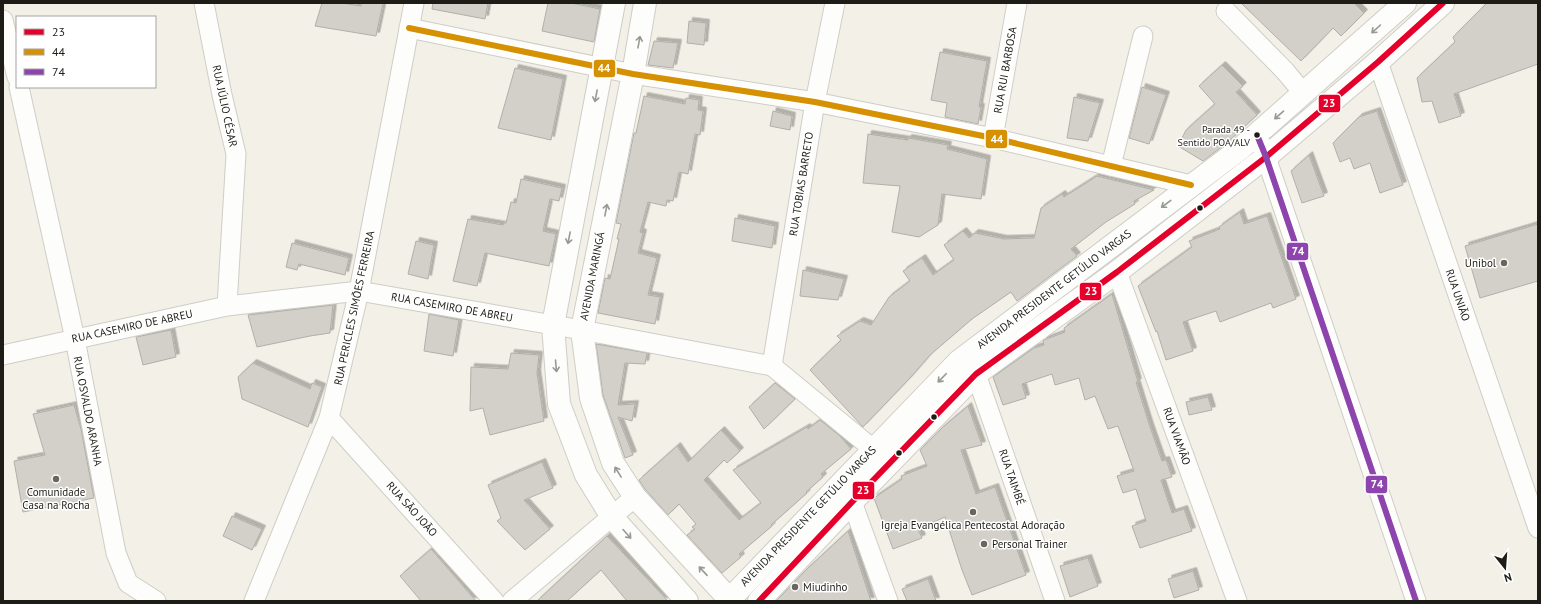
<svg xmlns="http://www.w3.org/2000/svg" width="1541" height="604" viewBox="0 0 1541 604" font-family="'PT Sans',sans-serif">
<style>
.building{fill:#d2d0c9;stroke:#b1afa9;filter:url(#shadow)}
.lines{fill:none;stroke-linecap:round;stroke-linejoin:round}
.minor-casing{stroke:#cfcdc6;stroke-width:21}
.major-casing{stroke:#cfcdc6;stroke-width:24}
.minor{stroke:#fdfdfb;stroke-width:19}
.major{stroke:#fdfdfb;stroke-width:22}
.bus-1-casing{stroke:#fff;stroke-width:9}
.bus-2-casing{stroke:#fff;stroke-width:9}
.bus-3-casing{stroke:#fff;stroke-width:9}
.bus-1{stroke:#e4002b;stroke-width:6}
.bus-2{stroke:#d69103;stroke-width:6}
.bus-3{stroke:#8e44ad;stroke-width:6}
.oneway{stroke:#989894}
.bus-dot{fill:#1d1c16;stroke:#fff;stroke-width:1.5}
.poi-dot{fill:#68665f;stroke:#fff;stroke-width:1.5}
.labels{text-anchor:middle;stroke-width:3;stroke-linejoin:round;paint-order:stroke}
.bus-label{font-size:10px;fill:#1d1c16;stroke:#fff;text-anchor:end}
.street-label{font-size:11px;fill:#1d1c16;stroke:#fff}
.poi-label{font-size:11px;fill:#1d1c16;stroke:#fff}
.line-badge{stroke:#fff;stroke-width:1.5}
.badge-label{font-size:11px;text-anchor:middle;font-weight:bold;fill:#fff}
</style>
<defs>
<filter id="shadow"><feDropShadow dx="3.5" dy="-3.5" stdDeviation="0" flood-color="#0004"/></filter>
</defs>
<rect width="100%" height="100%" fill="#f2f0e7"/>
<!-- building -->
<g class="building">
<path d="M322 3H341L361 6V3H383L376 36 315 26Z"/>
<path d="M433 3H488L485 19 432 9Z"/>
<path d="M548 3H571L600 9 594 42 542 31Z"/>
<path d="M1241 3H1354L1364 13 1341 36 1333 28 1301 61Z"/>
<path d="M1487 3H1538V64L1454 94 1461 116 1439 123 1432 101 1422 102 1417 78 1455 42 1453 37Z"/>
<path d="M689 21 706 23 704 45 687 43Z"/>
<path d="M654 41 678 43 673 68 648 65Z"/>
<path d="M940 52 987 61 979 107H981L978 124 945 117 947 103 931 100Z"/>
<path d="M1222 65 1243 86 1236 92 1257 115 1227 143 1203 161 1178 146 1186 130 1215 104 1199 86Z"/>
<path d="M515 68 563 79 551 140 498 128Z"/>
<path d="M1142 87 1166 95 1149 144 1129 138Z"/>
<path d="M644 96 685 104 686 98 699 100 698 110 703 111 700 135 695 134 688 174 679 172 673 201 667 200 666 206 648 202 640 232 643 233 638 253 657 258 648 295 660 297 655 324 598 313 605 278 610 279 619 239H617L621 224 616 223 634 133H636Z"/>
<path d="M1074 97 1100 103 1088 141 1067 138Z"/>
<path d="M773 111 792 116 790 130 770 126Z"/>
<path d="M1377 111 1403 185 1380 193 1370 163 1354 169 1350 158 1340 162 1333 143 1359 117Z"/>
<path d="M868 134 908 140V138L948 145 947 149 987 159 981 199 942 194 938 225 919 237 892 232 900 186 863 183Z"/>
<path d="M1309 155 1324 196 1302 203 1291 171Z"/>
<path d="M1097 176 1154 190 1134 201 1135 204 1106 222 1071 249 1077 256 1017 301 1011 292 972 319 930 355 910 378 863 427 810 370 841 340 837 336 860 321 871 325 889 297 910 281 903 271 922 258 933 275 954 260 944 245 963 231 969 238 975 233 1004 239 1034 238 1041 208 1062 194 1064 197Z"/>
<path d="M521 179 562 188 559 201 550 199 543 231 556 234 549 266 485 253 477 286 453 281 468 219 503 225 504 223H506L511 202 516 203Z"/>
<path d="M1240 212 1244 224 1267 216 1296 299 1273 308 1271 303 1220 322 1216 311 1183 322 1193 351 1166 360 1157 331 1156 332 1138 286 1192 247 1189 241 1220 229 1219 227Z"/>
<path d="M735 218 775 226 772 248 732 241Z"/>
<path d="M1538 224V281L1480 298 1465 246Z"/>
<path d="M416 241 434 245 428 279 408 274Z"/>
<path d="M292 243 349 258 345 275 299 264 297 270 286 267Z"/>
<path d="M803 270 844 279 838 300 800 296Z"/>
<path d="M1112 294 1138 382H1136L1150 427 1162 461 1166 460 1172 477 1161 480 1172 513 1184 509 1192 531 1140 548 1132 526 1146 521 1136 489 1123 493 1117 476 1134 471 1118 426 1108 429 1095 396 1085 400 1079 378 1055 385 1052 374 1022 384 1026 398 1003 405 993 377 1034 348 1044 345 1043 341 1044 340 1065 332 1064 328Z"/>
<path d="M333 305 330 333 310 336 257 347 248 315Z"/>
<path d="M429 314 459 320 453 356 424 351Z"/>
<path d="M171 330 176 357 143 365 136 337Z"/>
<path d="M596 344 647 353 645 364 625 363 618 405 635 404 632 421 618 417 633 455 625 458 603 395Z"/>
<path d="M511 353 539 355 537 373 544 421 490 435 483 408 470 411 471 367 508 369Z"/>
<path d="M253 363 310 389 312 383 322 387 308 427 242 399 238 377Z"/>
<path d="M775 383 795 399 764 429 749 407Z"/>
<path d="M1208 397 1212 410 1189 415 1186 402Z"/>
<path d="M74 405 81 429 94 498 23 512 14 461 45 455 33 414Z"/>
<path d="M968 406 982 445 961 450 976 494 995 487 1026 575 972 595 962 570 945 517 918 529 922 538 893 549 874 498 902 479 901 476 927 466 920 450 943 427Z"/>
<path d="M820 420 840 436 851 449 821 474 823 477 806 492 807 493 771 525 772 526 739 554 741 557 722 573 687 535 695 529 692 527 696 524 679 504 668 515 645 489 639 480 677 446 688 462 721 430 740 451 727 463 724 460 704 480 739 520 761 503 733 470 807 427 808 429Z"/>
<path d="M542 462 553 488 524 500 550 529 525 550 497 521 501 518 488 485Z"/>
<path d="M232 516 262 529 252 550 223 536Z"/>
<path d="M848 531 871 601H776L807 569Z"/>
<path d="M607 536 668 601H627L601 570 567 601H537Z"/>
<path d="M431 549 476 601H421L400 576Z"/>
<path d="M1088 558 1098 586 1070 597 1060 566Z"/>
<path d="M1193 571 1199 590 1174 598 1168 579Z"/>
<path d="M928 579 936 601H907L902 589Z"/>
</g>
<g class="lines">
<defs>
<g id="minor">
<path d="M204 3 222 95 236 154 227 306"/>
<path d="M1226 11 1285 71 1304 94"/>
<path d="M3 20 17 77"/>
<path d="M409 28 633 74 815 102 993 138 1191 185"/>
<path d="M1378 62 1538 528"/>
<path d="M19 87 75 339 116 553 128 583 156 601"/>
<path d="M1257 135 1266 157 1416 601"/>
<path d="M993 138 1017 3"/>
<path d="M1111 166 1143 36"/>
<path d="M1117 272 1237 601"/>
<path d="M3 355 227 306 359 291 582 330 772 366 873 449"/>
<path d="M970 361 976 374 1055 601"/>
<path d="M772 366 815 102 835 3"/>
<path d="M329 418 494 601"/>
<path d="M852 502 888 601"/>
<path d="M254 601 329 418 359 291 414 3"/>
<path d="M512 601 635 497"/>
</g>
<g id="major">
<path d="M614 3 553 325 559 404 586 475 612 517 687 601"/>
<path d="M645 3 633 74 582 330 591 398 613 463 635 497 731 601"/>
<path d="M728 601 959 361 1240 149 1405 3"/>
<path d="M759 601 852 502 976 374 1117 272 1266 157 1378 62 1443 3"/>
</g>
</defs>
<!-- minor casing -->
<use href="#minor" class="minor-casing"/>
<!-- major casing -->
<use href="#major" class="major-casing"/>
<!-- minor -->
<use href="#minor" class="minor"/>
<!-- major -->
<use href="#major" class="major"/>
<defs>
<path id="bus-1" d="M759 601 852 502 976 374 1117 272 1266 157 1378 62 1443 3"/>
<path id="bus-2" d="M409 28 633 74 815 102 993 138 1191 185"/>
<path id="bus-3" d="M1257 135 1266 157 1416 601"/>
</defs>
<!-- bus-1 casing -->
<use href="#bus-1" class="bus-1-casing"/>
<!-- bus-2 casing -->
<use href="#bus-2" class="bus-2-casing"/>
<!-- bus-3 casing -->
<use href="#bus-3" class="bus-3-casing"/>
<!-- bus-1 -->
<use href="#bus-1" class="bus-1"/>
<!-- bus-2 -->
<use href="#bus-2" class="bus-2"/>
<!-- bus-3 -->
<use href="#bus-3" class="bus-3"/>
</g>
<!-- one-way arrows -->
<defs><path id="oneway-shaft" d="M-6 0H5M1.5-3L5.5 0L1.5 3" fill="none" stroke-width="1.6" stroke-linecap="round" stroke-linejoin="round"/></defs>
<g class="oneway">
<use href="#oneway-shaft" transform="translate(1376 29) rotate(138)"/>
<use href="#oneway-shaft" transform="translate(639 42) rotate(-80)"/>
<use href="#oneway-shaft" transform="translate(596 96) rotate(101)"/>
<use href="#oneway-shaft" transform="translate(1279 115) rotate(139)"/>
<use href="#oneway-shaft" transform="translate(1166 204) rotate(143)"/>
<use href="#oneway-shaft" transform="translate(606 210) rotate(-79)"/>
<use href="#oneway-shaft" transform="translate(569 238) rotate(101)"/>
<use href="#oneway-shaft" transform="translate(556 366) rotate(85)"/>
<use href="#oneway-shaft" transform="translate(942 378) rotate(134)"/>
<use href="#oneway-shaft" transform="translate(618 472) rotate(-122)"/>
<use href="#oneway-shaft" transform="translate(627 534) rotate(48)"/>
<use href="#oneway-shaft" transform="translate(703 571) rotate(-133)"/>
</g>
<!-- markers -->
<g class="bus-dot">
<circle cx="1257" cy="135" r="3.5"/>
<circle cx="1200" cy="208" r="3.5"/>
<circle cx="934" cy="417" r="3.5"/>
<circle cx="899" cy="453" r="3.5"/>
</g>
<g class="poi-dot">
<circle cx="1504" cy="263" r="4"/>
<circle cx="56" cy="479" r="4"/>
<circle cx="973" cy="512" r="4"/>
<circle cx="984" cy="544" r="4"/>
<circle cx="795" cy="587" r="4"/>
</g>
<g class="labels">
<!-- bus labels -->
<g class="bus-label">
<text x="1250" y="133">Parada 49 -<tspan x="1250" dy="13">Sentido POA/ALV</tspan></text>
</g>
<!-- street labels -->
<g class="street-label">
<text transform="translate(1005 70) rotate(-80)" y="4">RUA RUI BARBOSA</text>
<text transform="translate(225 106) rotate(78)" y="4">RUA JÚLIO CÉSAR</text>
<text transform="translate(801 184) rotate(-81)" y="4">RUA TOBIAS BARRETO</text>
<text transform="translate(592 276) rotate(-79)" y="4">AVENIDA MARINGÁ</text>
<text transform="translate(1054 289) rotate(-37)" y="4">AVENIDA PRESIDENTE GETÚLIO VARGAS</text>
<text transform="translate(1458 295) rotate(71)" y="4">RUA UNIÃO</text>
<text transform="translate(452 307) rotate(10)" y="4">RUA CASEMIRO DE ABREU</text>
<text transform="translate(354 308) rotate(-78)" y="4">RUA PERICLES SIMÕES FERREIRA</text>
<text transform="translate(132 326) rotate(-12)" y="4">RUA CASEMIRO DE ABREU</text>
<text transform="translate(88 411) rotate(79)" y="4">RUA OSVALDO ARANHA</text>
<text transform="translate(1177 436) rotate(70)" y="4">RUA VIAMÃO</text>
<text transform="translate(1012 477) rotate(71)" y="4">RUA TAIMBÉ</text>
<text transform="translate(412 509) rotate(48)" y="4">RUA SÃO JOÃO</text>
<text transform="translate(808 516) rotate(-46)" y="4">AVENIDA PRESIDENTE GETÚLIO VARGAS</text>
</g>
<!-- poi labels -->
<g class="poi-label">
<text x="1496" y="267" text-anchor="end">Unibol</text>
<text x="56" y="496">Comunidade<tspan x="56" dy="13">Casa na Rocha</tspan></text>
<text x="973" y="529">Igreja Evangélica Pentecostal Adoração</text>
<text x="992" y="548" text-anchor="start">Personal Trainer</text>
<text x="803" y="591" text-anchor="start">Miudinho</text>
</g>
</g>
<g class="line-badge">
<rect x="593" y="59" width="23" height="19" rx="4" fill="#d69103"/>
<rect x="1318" y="94" width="23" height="19" rx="4" fill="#e4002b"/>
<rect x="985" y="129" width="23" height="20" rx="4" fill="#d69103"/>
<rect x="1286" y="242" width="23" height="19" rx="4" fill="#8e44ad"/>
<rect x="1079" y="282" width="23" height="19" rx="4" fill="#e4002b"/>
<rect x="1365" y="475" width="23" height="19" rx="4" fill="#8e44ad"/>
<rect x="852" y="481" width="23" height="19" rx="4" fill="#e4002b"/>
</g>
<g class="badge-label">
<text x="604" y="72">44</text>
<text x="1329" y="107">23</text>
<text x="997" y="143">44</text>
<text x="1298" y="255">74</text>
<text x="1091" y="295">23</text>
<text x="1377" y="488">74</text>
<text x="863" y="494">23</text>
</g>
<!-- border -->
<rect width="1541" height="604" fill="none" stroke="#1d1c16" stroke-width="8"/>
<!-- legend -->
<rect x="16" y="16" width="140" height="72" fill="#ffffff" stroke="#a5a4a2"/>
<rect x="24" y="29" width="20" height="6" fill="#e4002b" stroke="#a5a4a2"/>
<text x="52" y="36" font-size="12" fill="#1d1c16">23</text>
<rect x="24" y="49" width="20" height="6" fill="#d69103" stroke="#a5a4a2"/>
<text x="52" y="56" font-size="12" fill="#1d1c16">44</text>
<rect x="24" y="69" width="20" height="6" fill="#8e44ad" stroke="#a5a4a2"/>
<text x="52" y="76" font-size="12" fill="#1d1c16">74</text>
<!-- north arrow -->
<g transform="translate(1505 568) rotate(163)" stroke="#ffffff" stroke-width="3" paint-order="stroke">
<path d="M0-3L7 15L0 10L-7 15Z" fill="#1d1c16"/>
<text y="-6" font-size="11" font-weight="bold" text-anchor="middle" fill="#1d1c16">N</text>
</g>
</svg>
